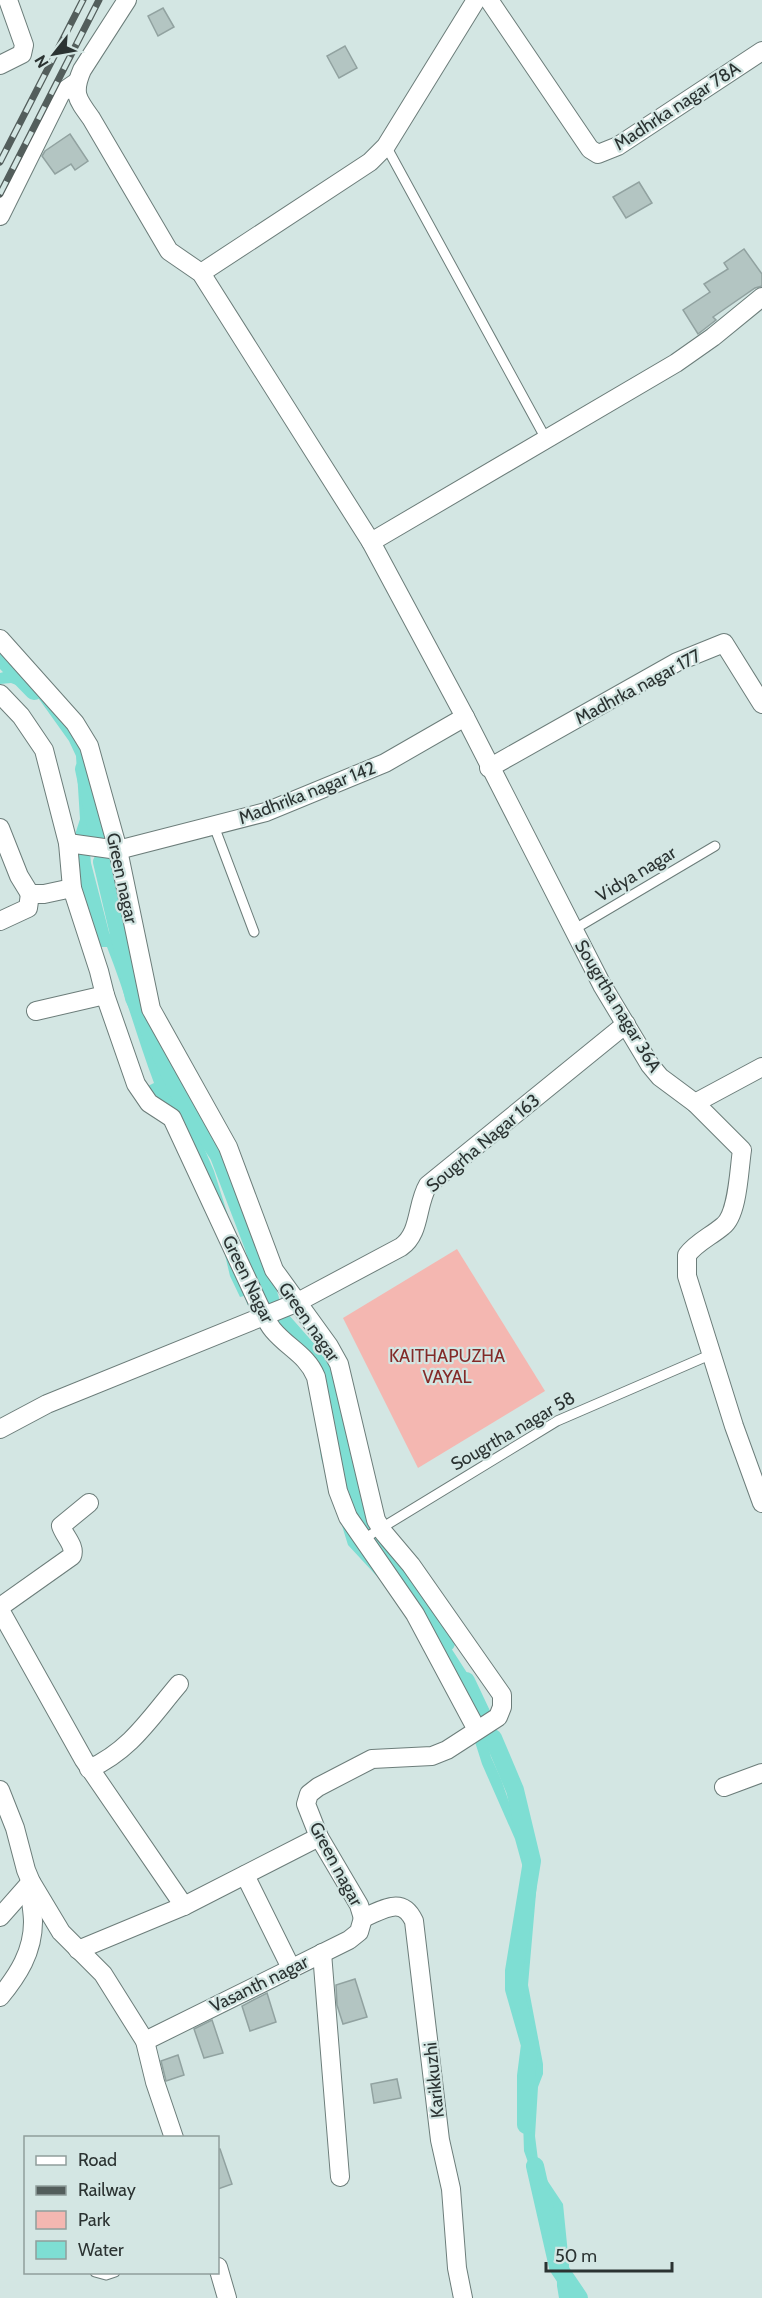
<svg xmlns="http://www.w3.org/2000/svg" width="762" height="2298" viewBox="0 0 762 2298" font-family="Cabin,sans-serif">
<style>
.green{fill:#f4b7b1}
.water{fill:#7eded3}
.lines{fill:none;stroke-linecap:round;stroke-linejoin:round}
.canal{stroke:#7eded3;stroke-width:18}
.building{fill:#b3c5c2;stroke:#91a2a0;stroke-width:1.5}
.lane-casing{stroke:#6c7d7a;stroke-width:11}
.street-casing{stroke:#6c7d7a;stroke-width:20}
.lane{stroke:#fff;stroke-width:9}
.street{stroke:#fff;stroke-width:18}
.rail-casing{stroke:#535e5c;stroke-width:7}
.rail{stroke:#d3e6e3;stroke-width:4.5;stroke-dasharray:14;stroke-linecap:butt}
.labels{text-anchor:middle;stroke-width:4.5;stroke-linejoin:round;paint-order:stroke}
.street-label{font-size:18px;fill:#2b3332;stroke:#d3e6e3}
.park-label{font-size:18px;fill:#832a28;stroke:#d3e6e3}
</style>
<rect width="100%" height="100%" fill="#d3e6e3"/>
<!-- green -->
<path class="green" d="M457 1249 545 1391 418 1468 343 1318Z"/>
<!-- water -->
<g class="water">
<path d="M11 670 25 677 51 701 90 764 89 843 73 841 80 819 76 756 69 741 39 699 27 689 11 683 0 684V673Z"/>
<path d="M72 849 90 853 91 863 109 932 139 999 153 1050 172 1095 196 1129 214 1171 230 1222 259 1305 249 1308 244 1296 240 1297 230 1276 218 1225 146 1087 154 1083C137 1038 125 992 107 947H96L82 895Z"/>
<path d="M270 1308 321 1365 331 1455 350 1521 442 1634 471 1679 491 1757 501 1779 537 1882 528 1985 543 2064V2074L538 2087 535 2136 539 2168 563 2204 569 2264 568 2298H559L557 2286 556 2224 534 2179 524 2151 523 2121 530 2071 525 2027 516 1988 526 1894 523 1868 515 1839 482 1764 470 1726 409 1611 348 1545 321 1458 314 1403 307 1376 281 1335Z"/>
</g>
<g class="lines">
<!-- canal -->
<g class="canal">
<path d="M0 656 34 691"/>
<path d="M84 769 99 840"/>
<path d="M102 862 134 998 181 1097 219 1156 253 1245 270 1299"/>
<path d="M283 1322 334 1380 350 1491 365 1528 428 1615 446 1643"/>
<path d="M466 1681 483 1717"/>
<path d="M493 1738 515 1790 532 1861 514 1971V1989L530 2045 526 2076V2125"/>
<path d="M535 2166 558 2267 579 2298"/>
</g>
</g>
<!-- building -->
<g class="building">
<path d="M163 8 174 27 158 36 148 16Z"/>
<path d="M345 46 357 68 339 78 327 56Z"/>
<path d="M70 134 88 161 75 170 71 164 55 174 42 156 45 151Z"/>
<path d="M639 182 652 203 626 218 613 197Z"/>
<path d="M744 249 762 274V286L755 288 713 317 716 320 698 334 683 310 710 292 704 284 728 269 724 263Z"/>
<path d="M355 1979 367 2017 343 2024 337 2005 336 1985Z"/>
<path d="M267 1993 276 2022 250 2031 242 2006Z"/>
<path d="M212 2020 223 2053 204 2058 194 2029Z"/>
<path d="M178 2055 184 2075 166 2081 161 2061Z"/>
<path d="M397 2079 401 2098 374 2103 371 2084Z"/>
<path d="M218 2149H220L232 2184 218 2189Z"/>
</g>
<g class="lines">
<defs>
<g id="lane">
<path d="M386 146 546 439"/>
<path d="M214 826 254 932"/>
<path d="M573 930 715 846"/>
<path d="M370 1535 557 1421 712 1354"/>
<path d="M95 2272 106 2275 115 2272"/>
</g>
<g id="street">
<path d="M127 0 82 70C72 93 77 99 91 118L169 251 201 273 371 542 465 717 602 985 650 1065 660 1077 695 1103 742 1150C739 1169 738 1215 723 1226 710 1237 697 1242 687 1255V1276L734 1426 762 1503"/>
<path d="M489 0 590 149 598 154 618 146 762 51"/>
<path d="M0 65 22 54 24 45 8 0"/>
<path d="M0 216 61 93 77 82"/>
<path d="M201 273 370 162 386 146 476 0"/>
<path d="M371 542 676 363 713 337 762 297"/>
<path d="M0 639 75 723 89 746 118 850 151 1009 228 1147 274 1270 329 1346 339 1364 376 1520 384 1533 411 1565 502 1695V1707L498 1717 447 1750 432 1756 372 1759 318 1787 309 1794 306 1804 319 1837 359 1905 363 1918"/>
<path d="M0 694 21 716 44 750 68 843 72 888 99 971 105 995 136 1084 149 1103 172 1118 259 1305C263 1313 267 1323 273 1330 288 1348 307 1355 316 1377L338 1491 348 1517 415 1614 477 1730"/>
<path d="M489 768 677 662 724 643 762 704"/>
<path d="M0 828 19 876 30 894H44L72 888"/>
<path d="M68 843 118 850 266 812 385 763 465 717"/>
<path d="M0 921 28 908 30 894"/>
<path d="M36 1011 105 995"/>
<path d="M695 1103 762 1067"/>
<path d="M0 1429 47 1404 296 1303 401 1247C421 1233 416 1205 428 1185L626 1024"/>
<path d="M0 1607 72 1556C76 1546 64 1536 61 1526L89 1503"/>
<path d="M0 1610 84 1760 184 1906"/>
<path d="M89 1769C131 1750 150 1718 179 1684"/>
<path d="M724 1787 762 1773"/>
<path d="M0 1790 15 1828 26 1870 31 1882 61 1932 103 1974 145 2041 155 2082 174 2138"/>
<path d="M245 1875 291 1968"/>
<path d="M0 1917 31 1882"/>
<path d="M363 1918C383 1910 402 1895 414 1921L440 2140 451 2189 457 2268 463 2298"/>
<path d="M78 1950 184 1906 319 1837"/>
<path d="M322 1953 340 2177"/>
<path d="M0 1997C18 1975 33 1952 33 1922 33 1909 29 1896 31 1884"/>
<path d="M145 2041 349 1940 359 1932 363 1918"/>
<path d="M218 2267 227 2298"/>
</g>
</defs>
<!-- lane casing -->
<use href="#lane" class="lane-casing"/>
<!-- street casing -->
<use href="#street" class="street-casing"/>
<!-- lane -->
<use href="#lane" class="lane"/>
<!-- street -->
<use href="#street" class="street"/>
<defs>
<g id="rail">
<path d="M0 162 83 0"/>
<path d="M0 194 99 0"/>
</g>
</defs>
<!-- rail casing -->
<use href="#rail" class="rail-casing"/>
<!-- rail -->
<use href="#rail" class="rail"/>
</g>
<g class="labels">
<!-- street labels -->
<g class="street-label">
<text transform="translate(677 106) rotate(-33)" y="6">Madhrka nagar 78A</text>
<text transform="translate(638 687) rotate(-28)" y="6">Madhrka nagar 177</text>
<text transform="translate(307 793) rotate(-21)" y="6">Madhrika nagar 142</text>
<text transform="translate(636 874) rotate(-31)" y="6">Vidya nagar</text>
<text transform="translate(122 878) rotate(78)" y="6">Green nagar</text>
<text transform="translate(618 1006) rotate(59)" y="6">Sougrtha nagar 36A</text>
<text transform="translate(483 1143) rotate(-40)" y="6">Sougrha Nagar 163</text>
<text transform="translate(248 1279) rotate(64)" y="6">Green Nagar</text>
<text transform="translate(309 1322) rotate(55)" y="6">Green nagar</text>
<text transform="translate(513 1431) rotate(-30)" y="6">Sougrtha nagar 58</text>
<text transform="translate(336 1864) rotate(62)" y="6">Green nagar</text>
<text transform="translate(259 1984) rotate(-26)" y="6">Vasanth nagar</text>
<text transform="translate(434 2080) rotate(-96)" y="6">Karikkuzhi</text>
</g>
<!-- park labels -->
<g class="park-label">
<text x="447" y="1362">KAITHAPUZHA<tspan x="447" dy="21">VAYAL</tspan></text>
</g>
</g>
<!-- legend -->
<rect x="24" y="2136" width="195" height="138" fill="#d3e6e3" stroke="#909e9c" stroke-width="1.5"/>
<rect x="36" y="2156" width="30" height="9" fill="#ffffff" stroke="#909e9c" stroke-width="1.5"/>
<text x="78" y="2166" font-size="18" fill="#2b3332">Road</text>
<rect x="36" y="2186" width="30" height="9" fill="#535e5c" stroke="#909e9c" stroke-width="1.5"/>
<text x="78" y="2196" font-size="18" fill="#2b3332">Railway</text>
<rect x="36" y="2211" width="30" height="18" fill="#f4b7b1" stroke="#909e9c" stroke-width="1.5"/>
<text x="78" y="2226" font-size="18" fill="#2b3332">Park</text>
<rect x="36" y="2241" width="30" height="18" fill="#7eded3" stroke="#909e9c" stroke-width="1.5"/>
<text x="78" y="2256" font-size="18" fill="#2b3332">Water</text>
<!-- north arrow -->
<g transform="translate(54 54) rotate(239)" stroke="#d3e6e3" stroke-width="4.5" paint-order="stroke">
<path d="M0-4.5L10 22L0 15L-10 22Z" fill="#2b3332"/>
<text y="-9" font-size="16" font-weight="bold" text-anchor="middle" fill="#2b3332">N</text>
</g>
<!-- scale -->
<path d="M546 2262v9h126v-9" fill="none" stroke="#2b3332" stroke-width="3"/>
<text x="555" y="2262" font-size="18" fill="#2b3332" stroke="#d3e6e3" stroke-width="4.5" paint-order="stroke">50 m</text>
</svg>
